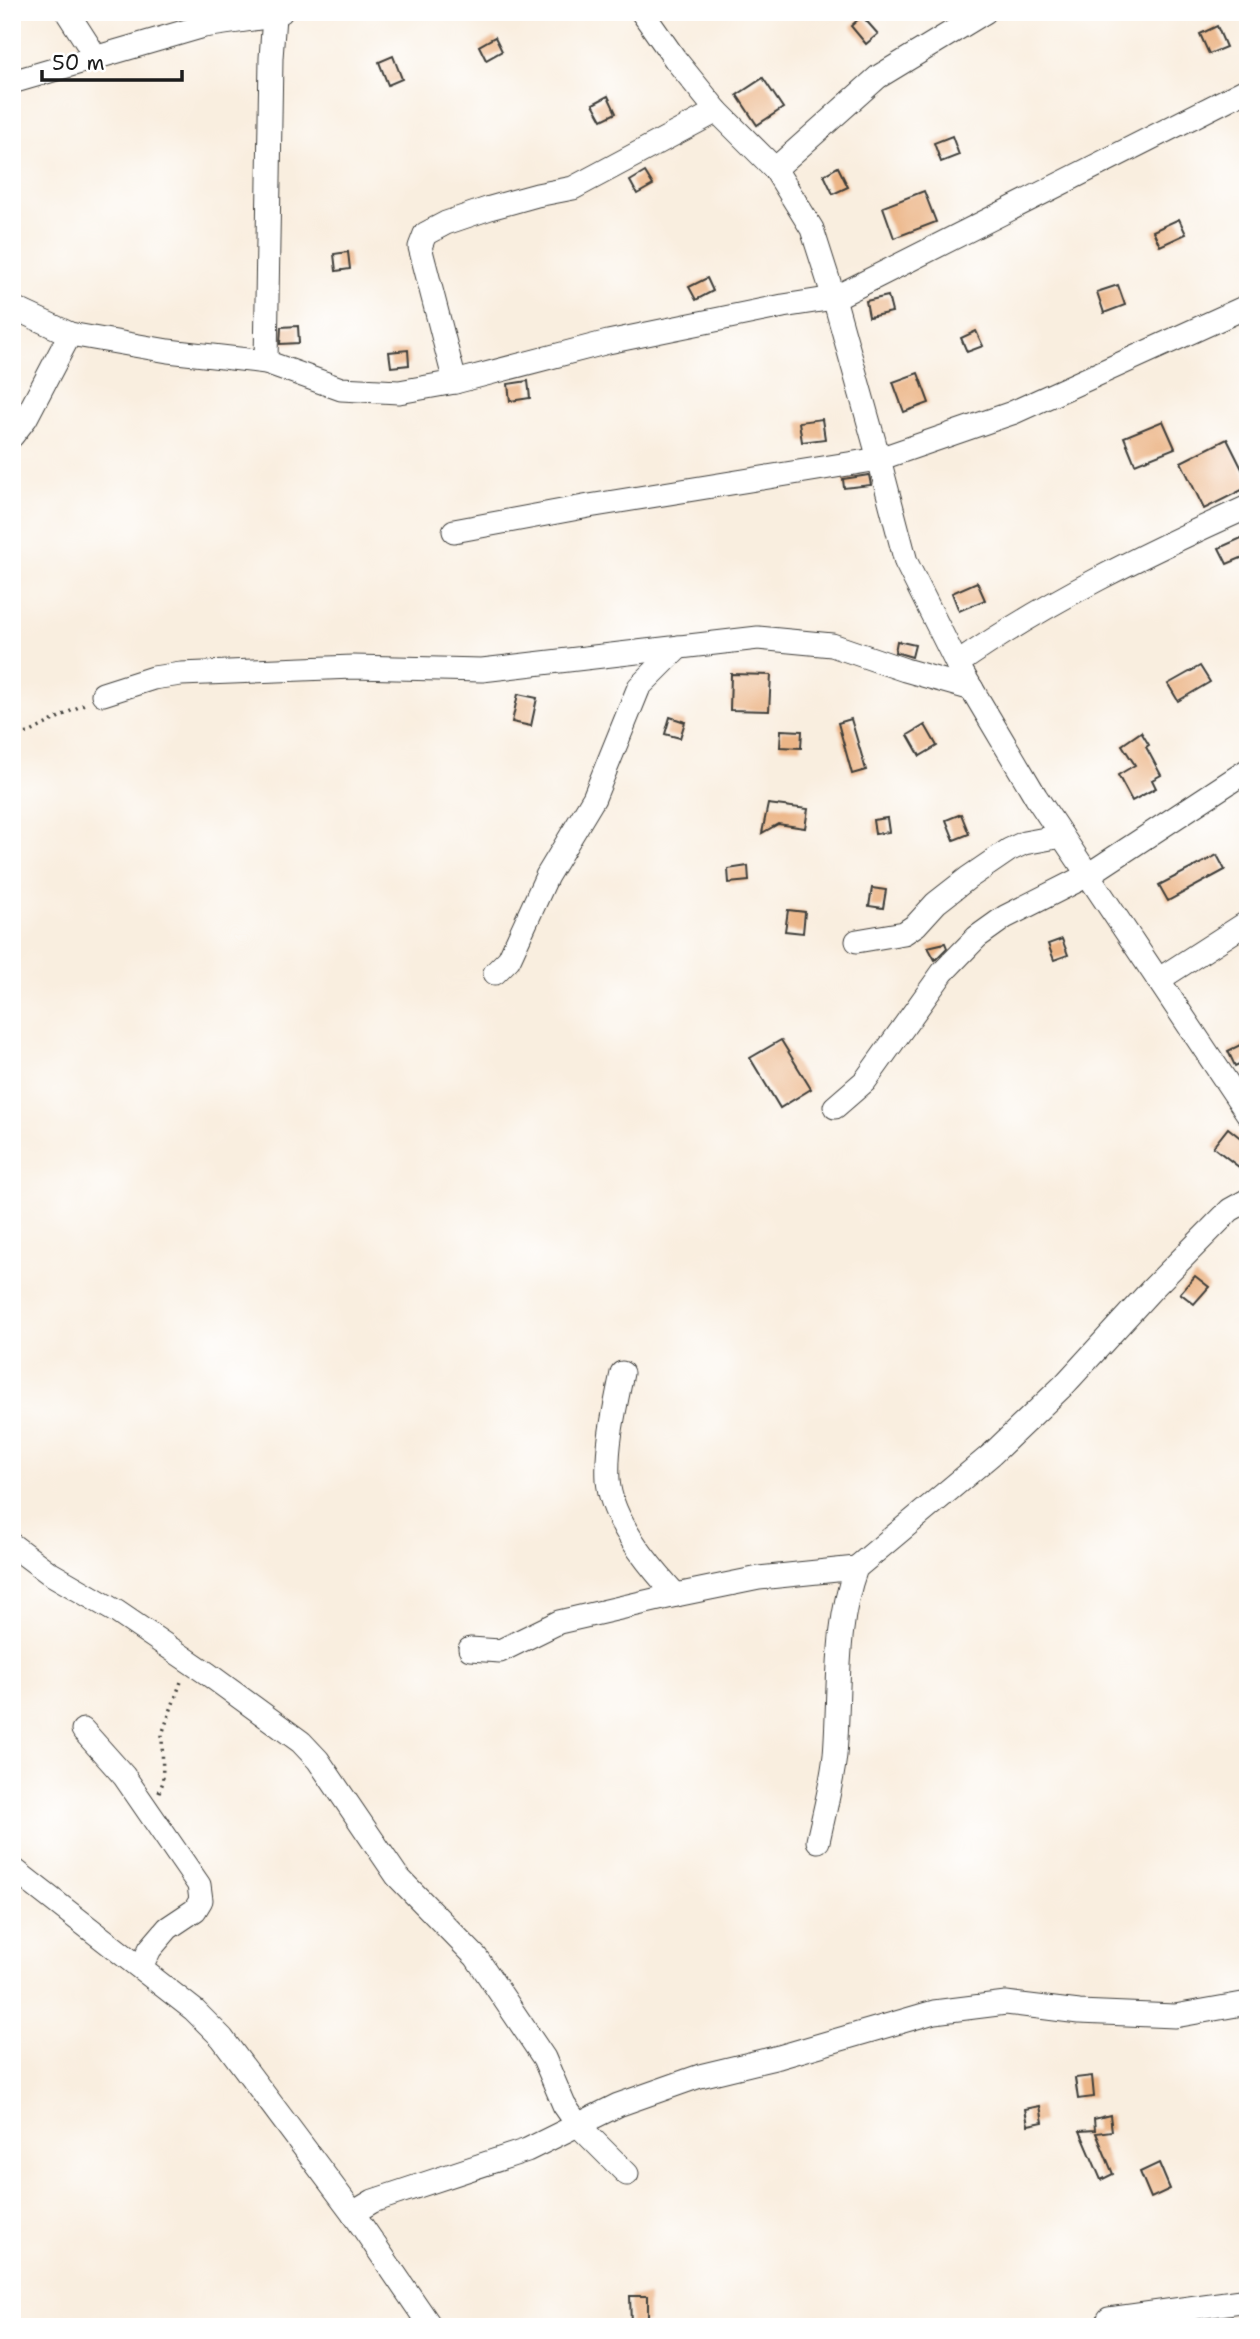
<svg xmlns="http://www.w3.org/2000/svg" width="1260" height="2339" viewBox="0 0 1260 2339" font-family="'Shantell Sans',sans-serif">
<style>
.building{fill:#ecb688}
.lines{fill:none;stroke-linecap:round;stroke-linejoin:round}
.minor-casing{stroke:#3d3c39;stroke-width:25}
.path{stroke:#3d3c39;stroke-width:3.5;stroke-dasharray:2 5;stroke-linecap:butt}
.minor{stroke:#fff;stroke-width:23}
</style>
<rect width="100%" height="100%" fill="#fff"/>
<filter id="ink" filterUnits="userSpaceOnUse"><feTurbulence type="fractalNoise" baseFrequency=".0143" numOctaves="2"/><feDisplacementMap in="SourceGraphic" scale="14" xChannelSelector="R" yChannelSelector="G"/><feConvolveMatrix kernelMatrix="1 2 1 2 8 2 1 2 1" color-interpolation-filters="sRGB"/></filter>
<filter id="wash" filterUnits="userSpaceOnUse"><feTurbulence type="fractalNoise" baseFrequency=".00686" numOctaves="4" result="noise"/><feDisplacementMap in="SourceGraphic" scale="28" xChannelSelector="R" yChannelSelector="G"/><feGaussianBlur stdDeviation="1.57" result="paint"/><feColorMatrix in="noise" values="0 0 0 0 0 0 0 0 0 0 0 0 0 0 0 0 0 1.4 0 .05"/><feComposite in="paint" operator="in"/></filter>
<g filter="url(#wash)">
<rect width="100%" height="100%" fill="#f9eedf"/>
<g id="blocks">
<!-- building -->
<g class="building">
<path d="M862 16 878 34 866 44 851 26Z"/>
<path d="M1217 26 1226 47 1209 54 1200 34Z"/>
<path d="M495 37 502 51 486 60 479 46Z"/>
<path d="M393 56 402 79 388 85 379 62Z"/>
<path d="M763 78 783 108 757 125 737 95Z"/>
<path d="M608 96 616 113 602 120 593 104Z"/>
<path d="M952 136 959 155 941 162 934 143Z"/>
<path d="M838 167 848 187 833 194 824 175Z"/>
<path d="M645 172 653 185 637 194 630 181Z"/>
<path d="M924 191 936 222 894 238 883 207Z"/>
<path d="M1179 219 1186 234 1160 246 1153 231Z"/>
<path d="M348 252 350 269 336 271 334 254Z"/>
<path d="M707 278 713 291 696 300 689 287Z"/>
<path d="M1118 285 1125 305 1104 313 1097 292Z"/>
<path d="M888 296 892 312 869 317 866 301Z"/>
<path d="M298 326 299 343 280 344 281 327Z"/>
<path d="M976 331 983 346 967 352 961 338Z"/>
<path d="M408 350 409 365 391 367 389 352Z"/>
<path d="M918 373 929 403 904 412 893 382Z"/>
<path d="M528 381 530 398 510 401 508 384Z"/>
<path d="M822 419 825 439 802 442 799 422Z"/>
<path d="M1163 421 1175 448 1135 464 1124 437Z"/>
<path d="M1227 439 1248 481V487L1204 509 1181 462Z"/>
<path d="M869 475 871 485 844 488 843 479Z"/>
<path d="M1248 535V555L1227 564 1219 548Z"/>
<path d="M977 582 985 600 959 611 952 593Z"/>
<path d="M897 641 915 645 912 657 895 652Z"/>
<path d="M1200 666 1210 682 1178 701 1168 684Z"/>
<path d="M731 674 771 675 769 711 730 710Z"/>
<path d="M518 694 537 698 531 726 512 722Z"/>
<path d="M670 717 685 722 680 738 665 734Z"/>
<path d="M851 719 866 770 852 774 838 723Z"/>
<path d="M925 725 937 746 920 756 908 735Z"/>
<path d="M781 730 802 731 801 748 780 747Z"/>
<path d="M1141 732 1149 745 1146 747 1161 775 1152 780 1156 788 1132 801 1118 775 1135 765 1122 745Z"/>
<path d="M768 804 808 809 805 828 778 824 762 833Z"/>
<path d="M961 814 969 834 954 840 946 820Z"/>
<path d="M887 818 889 832 875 834 873 820Z"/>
<path d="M1217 855 1225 870 1168 901 1159 885Z"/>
<path d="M748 866 749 881 729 883 728 869Z"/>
<path d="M872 888 886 890 883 908 869 906Z"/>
<path d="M788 910 805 912 803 933 785 931Z"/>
<path d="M1062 939 1068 955 1054 960 1048 944Z"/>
<path d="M945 943 947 948 935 960 928 947Z"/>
<path d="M781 1040 811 1089 780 1108 750 1058Z"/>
<path d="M1248 1041V1060L1235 1066 1228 1051Z"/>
<path d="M1228 1128 1248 1144V1174L1213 1147Z"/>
<path d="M1195 1276 1209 1287 1194 1304 1180 1293Z"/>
<path d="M1092 2076 1094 2097 1078 2099 1075 2078Z"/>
<path d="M1040 2106 1043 2122 1028 2125 1025 2109Z"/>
<path d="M1110 2115 1112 2131 1096 2133 1113 2174 1101 2180 1080 2131 1095 2130 1094 2119Z"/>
<path d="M1159 2163 1170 2189 1151 2198 1140 2172Z"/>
<path d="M630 2296H648V2323L631 2324Z"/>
</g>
</g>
</g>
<g filter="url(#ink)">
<use href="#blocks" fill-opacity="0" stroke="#3d3c39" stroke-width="2"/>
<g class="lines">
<defs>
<g id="minor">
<path d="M67 12 96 57"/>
<path d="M642 12 675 59 717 111 775 169 812 229 834 298 879 459 906 562 957 664"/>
<path d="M12 82 204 26 274 16"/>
<path d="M775 169 878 77 985 12"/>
<path d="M12 307 70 334 168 351 266 362 341 389 399 392 455 382 608 342 783 306 834 298 1248 89"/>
<path d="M266 362 271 58 274 16 281 12"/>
<path d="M455 382 420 247 425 234 446 223 490 208 537 195 573 188 717 111"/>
<path d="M12 436 26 418 70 334"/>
<path d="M1248 507C1148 552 1047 601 957 664L1036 797 1248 1114"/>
<path d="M454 531 589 506 879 459 1012 413 1248 306"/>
<path d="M103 694 153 678 181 674 353 667 482 670 758 638 832 645 905 670 972 689"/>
<path d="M857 941 904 933 916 925 936 903 968 878 1009 850 1024 843 1062 836"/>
<path d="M495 973 509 959 547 876 594 798 639 687 679 647"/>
<path d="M1158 980 1248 922"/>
<path d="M835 1107 865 1081 943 972 977 937 1005 917 1088 875 1248 770"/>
<path d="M622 1373C615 1408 606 1445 608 1480 611 1520 650 1567 676 1595"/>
<path d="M12 1545 48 1572 117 1612 208 1674 301 1742 318 1760 397 1876 476 1957 544 2058 564 2105 578 2125 627 2174"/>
<path d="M470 1649 500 1651 559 1622 676 1595 759 1578 856 1568"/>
<path d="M83 1730 124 1776 199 1885 201 1900 195 1910 168 1928 150 1949 141 1968"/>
<path d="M818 1841C824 1813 832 1784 835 1755 840 1693 834 1628 856 1568L992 1454 1065 1384 1152 1289 1230 1210 1248 1200"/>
<path d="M12 1868 194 2010 222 2038 353 2213 431 2327"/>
<path d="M353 2213 373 2201 527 2150 618 2105 700 2076 779 2057 934 2012 1006 2003 1079 2012 1175 2016 1248 2003"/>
<path d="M1109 2319 1248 2300"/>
</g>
</defs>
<!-- minor casing -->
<use href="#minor" class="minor-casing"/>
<!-- path -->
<g class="path">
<path d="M12 735 29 733 86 703"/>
<path d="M159 1792 163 1782 162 1734 182 1679"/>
</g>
<!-- minor -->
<use href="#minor" class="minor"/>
</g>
</g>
<!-- margin -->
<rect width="1260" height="2339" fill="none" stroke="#fff" stroke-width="42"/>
<!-- scale -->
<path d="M42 70v10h140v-10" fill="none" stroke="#1c1c1c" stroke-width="3.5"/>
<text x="52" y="70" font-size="21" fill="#1c1c1c" stroke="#ffffff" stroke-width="5" paint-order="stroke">50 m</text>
</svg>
